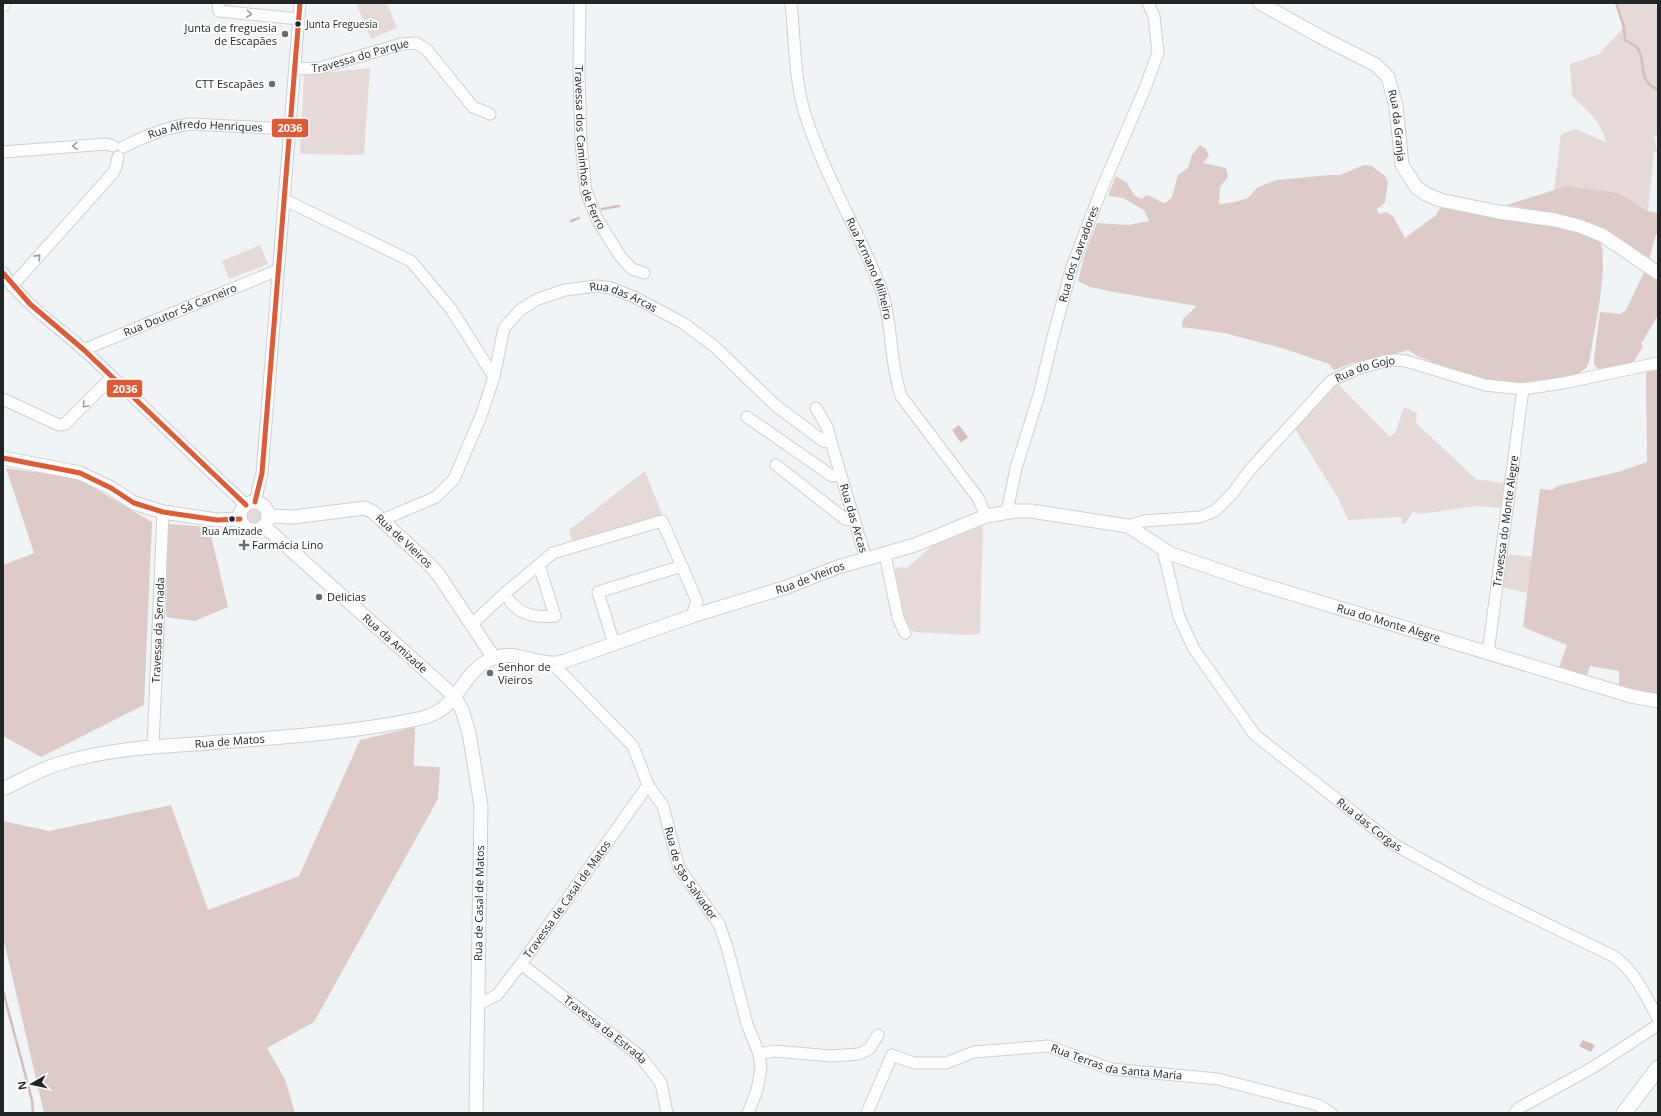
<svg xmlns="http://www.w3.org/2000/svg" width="1661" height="1116" viewBox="0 0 1661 1116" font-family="'Open Sans',sans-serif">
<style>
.green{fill:#e6dad9}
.forest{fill:#decbc8}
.water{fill:#d7beba}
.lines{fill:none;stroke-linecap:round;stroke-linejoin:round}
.stream{stroke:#d7beba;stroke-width:2.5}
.minor-casing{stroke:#cdcfd1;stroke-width:13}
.tertiary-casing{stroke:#cdcfd1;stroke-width:15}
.secondary-casing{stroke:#cdcfd1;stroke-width:17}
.minor{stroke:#fdfdfe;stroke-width:11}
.tertiary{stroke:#fdfdfe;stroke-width:13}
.secondary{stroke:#fdfdfe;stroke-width:15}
.bus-1-casing{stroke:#fff;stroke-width:8}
.bus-1{stroke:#df5b35;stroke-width:5}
.oneway{stroke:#9a9c9d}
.bus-dot{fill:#222526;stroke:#fff;stroke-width:1.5}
.poi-dot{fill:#6a6d6f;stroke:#fff;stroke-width:1.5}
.labels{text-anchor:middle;stroke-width:4;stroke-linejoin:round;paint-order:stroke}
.bus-label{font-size:10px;fill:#222526;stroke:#fff;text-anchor:start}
.poi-label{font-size:11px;fill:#222526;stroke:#fff;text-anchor:start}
.street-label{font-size:11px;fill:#222526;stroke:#fff}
.line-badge{stroke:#fff;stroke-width:1.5}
.badge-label{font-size:11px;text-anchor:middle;font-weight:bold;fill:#fff}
</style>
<rect width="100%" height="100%" fill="#f0f4f6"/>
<!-- green -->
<g class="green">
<path d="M356 3H387L397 28 371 39Z"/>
<path d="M1616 3H1658V135L1654 136 1657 151 1654 152 1648 211 1618 193 1554 190 1561 134 1575 129 1606 142C1602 122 1586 109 1572 96L1570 64 1599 54 1624 27Z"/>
<path d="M370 68 364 155 300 154 304 75Z"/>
<path d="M260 245 268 264 229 279 222 261Z"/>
<path d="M1338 384 1390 437 1396 431 1404 407 1417 413 1416 423 1476 479 1502 483 1505 481 1502 508 1476 506 1421 514 1413 512 1405 524H1401L1402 519 1400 517 1348 520 1338 498 1295 429 1313 407Z"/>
<path d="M645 471 663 517 573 544 569 530Z"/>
<circle cx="253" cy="516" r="8"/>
<path d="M983 524 980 634 967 635 914 632 902 620 892 573 899 567 907 568 935 543Z"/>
<path d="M1507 554 1532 557 1527 593 1502 587Z"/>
</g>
<!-- forest -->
<g class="forest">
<path d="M1200 145 1206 149 1209 156 1203 163 1226 168 1228 177 1220 187 1219 204 1235 202 1248 198 1258 187 1277 180 1330 175H1340L1364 165 1372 166 1377 170 1385 176 1388 182 1385 202 1381 207 1377 208V211L1380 214 1386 212 1393 216 1405 238 1436 215 1441 207 1558 227 1575 231 1601 242C1608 273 1594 331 1589 363L1586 368 1578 374 1566 378 1512 383 1495 382 1432 364 1430 361 1417 356 1408 350 1393 355 1355 362 1334 370 1329 364 1282 348 1224 333 1182 327 1183 319 1197 306 1114 292 1090 287 1078 281 1085 253 1097 223 1128 225 1149 221 1144 210 1123 198 1108 196 1116 176 1126 182 1135 196 1142 199 1146 195C1154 196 1158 202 1165 203L1172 197 1178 175 1188 168 1192 155Z"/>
<path d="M1567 186 1618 193 1648 211 1658 213V236L1656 234 1649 260 1601 228 1554 213 1506 205Z"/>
<path d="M1644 272 1658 281V315L1641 344 1643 347 1632 364 1600 370 1594 365V359L1600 312 1621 314 1626 310Z"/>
<path d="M1658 370V696L1619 688V671L1590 666 1586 678 1558 670 1567 645 1523 627 1540 489 1552 490 1557 486 1618 472 1647 462 1646 372Z"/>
<path d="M6 468 77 478 152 522 144 705 41 757 3 736V565L34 553Z"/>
<path d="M168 524 209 527 228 607 195 621 166 617Z"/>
<path d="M415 727 414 766 440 767 438 799 314 1022 267 1048 285 1079 295 1113H44L3 937V821L49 831 171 805 208 910 299 876 360 740Z"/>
</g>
<!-- water -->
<g class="water">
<path d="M959 425 968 437 961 443 952 430Z"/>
<path d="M1583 1040 1595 1045 1591 1052 1579 1046Z"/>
</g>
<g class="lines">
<!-- stream -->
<g class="stream">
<path d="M1616 3 1624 27 1625 40C1629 43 1636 45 1638 49 1647 63 1636 80 1658 90"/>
<path d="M602 209 619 206"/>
<path d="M571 221 579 218"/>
<path d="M3 991 32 1100 33 1113"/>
</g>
<defs>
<g id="minor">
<path d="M218 3 219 11 299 19"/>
<path id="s1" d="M580 3 579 72 581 143 586 191 597 219 620 256 632 269 644 273"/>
<path id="s2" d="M791 3C795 39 794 79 805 114 824 174 857 228 880 286 893 322 889 360 901 396L978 498 986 516"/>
<path d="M3 6 5 3"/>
<path id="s3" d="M295 69 320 68 401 44 416 43 427 50 473 107 490 114"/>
<path id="s4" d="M123 147C145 136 166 127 190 124L290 129"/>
<path d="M3 152 106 144 113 146"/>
<path d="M285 200 411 261 451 309 494 377"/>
<path d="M3 273C24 304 56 325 84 350 139 401 191 454 246 505"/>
<path d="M12 286 113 173 116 167 118 157"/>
<path id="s5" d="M83 350 278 270"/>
<path d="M3 399 59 425 65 424 112 377"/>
<path d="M816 408 827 427 831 442"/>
<path d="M747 417 832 476 840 475"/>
<path d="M776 465 845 519 854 520"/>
<path d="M255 502 262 473 300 3"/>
<path id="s6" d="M1007 512 1016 468 1039 395 1054 333 1072 267 1100 193 1145 88 1158 53 1154 16 1148 3"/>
<path id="s7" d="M382 520 436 497 454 479 481 416 494 377 504 328 520 310 538 299 565 290 597 286 611 288 634 297 683 323 714 346 775 405 823 441 831 442 866 559"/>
<path id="s8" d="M1128 526 1144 521 1200 517 1215 511 1232 494 1249 471 1331 381 1359 368 1385 361 1396 360 1406 361 1485 385 1523 389 1563 383 1658 363"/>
<path id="s9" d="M1163 550 1179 617 1194 649 1255 735 1395 845 1479 891 1613 956C1635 970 1645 996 1658 1018"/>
<path d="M885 554 898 618 905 633"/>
<path d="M510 601C521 616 538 618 555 616L539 565"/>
<path d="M472 624 504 594 553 553 662 521 697 601 692 616"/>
<path d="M614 644 598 592 682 566"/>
<path id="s10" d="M1488 653 1523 389"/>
<path id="s11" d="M553 664 633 746 648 785 663 806 679 868 719 924 727 947 747 1024 759 1054 761 1068 757 1090 748 1113"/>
<path id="s12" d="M153 747 163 512"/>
<path id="s13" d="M521 964 640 1056 661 1083 667 1113"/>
<path id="s14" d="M477 1005 497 995 521 964 648 785"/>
<path d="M759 1054 774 1051 831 1056 859 1054 869 1049 878 1035"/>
<path id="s15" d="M867 1113 892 1055 914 1063H946L974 1052 1048 1046 1111 1069 1218 1079 1318 1105 1331 1113"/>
<path d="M1515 1113 1519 1108 1592 1068 1658 1025"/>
</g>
<g id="tertiary">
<path id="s16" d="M1260 3 1319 36 1376 65 1388 77 1396 106 1402 165 1417 188 1426 194 1440 200 1498 212 1555 220 1579 226 1602 235 1658 273"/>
<path d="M3 458 80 473 111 488 134 503 163 512 217 520 240 519"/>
<circle cx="254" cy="516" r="14"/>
<path id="s17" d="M268 516 293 517 365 508 373 512 425 560 438 574 494 658"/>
<path id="s18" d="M264 526 455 697 462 710 469 733 481 806 476 1113"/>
<path id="s19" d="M3 789C20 781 37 771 55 765 100 750 149 747 196 744 270 738 345 734 418 719 462 710 457 674 493 658 513 650 533 663 553 663 556 664 561 662 565 661L692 616 787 587 838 567 915 545 986 516 1015 511H1031L1128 526 1171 554 1253 582 1631 696 1658 701"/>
</g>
<path id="secondary" d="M1624 1113 1658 1068"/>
</defs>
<!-- minor casing -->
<use href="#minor" class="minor-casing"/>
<!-- tertiary casing -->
<use href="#tertiary" class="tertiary-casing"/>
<!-- secondary casing -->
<use href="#secondary" class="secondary-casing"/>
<!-- minor -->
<use href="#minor" class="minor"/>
<!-- tertiary -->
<use href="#tertiary" class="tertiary"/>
<!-- secondary -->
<use href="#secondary" class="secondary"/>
<defs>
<g id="bus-1">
<path d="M3 273 30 304 84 350 246 505"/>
<path d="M3 458 80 473 111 488 134 503 163 512 217 520 240 519"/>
<path d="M255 502 262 473 300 3"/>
</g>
</defs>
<!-- bus-1 casing -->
<use href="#bus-1" class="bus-1-casing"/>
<!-- bus-1 -->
<use href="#bus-1" class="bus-1"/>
</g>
<!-- one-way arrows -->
<defs><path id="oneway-chevron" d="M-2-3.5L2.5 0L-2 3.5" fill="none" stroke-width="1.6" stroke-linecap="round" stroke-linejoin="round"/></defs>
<g class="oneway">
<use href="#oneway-chevron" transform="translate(249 14) rotate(6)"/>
<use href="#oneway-chevron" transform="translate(75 146) rotate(176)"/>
<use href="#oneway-chevron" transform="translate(38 257) rotate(-48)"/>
<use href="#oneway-chevron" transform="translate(85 405) rotate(134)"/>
</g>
<!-- markers -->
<g class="bus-dot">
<circle cx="298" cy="24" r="3.5"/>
<circle cx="232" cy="519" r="3.5"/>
</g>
<g class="poi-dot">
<circle cx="285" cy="34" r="4"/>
<circle cx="272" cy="84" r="4"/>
<path d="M242 539h4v4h4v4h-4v4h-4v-4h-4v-4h4z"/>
<circle cx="319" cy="597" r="4"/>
<circle cx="490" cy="673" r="4"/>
</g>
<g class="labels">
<!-- bus labels -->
<g class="bus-label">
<text x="306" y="28">Junta Freguesia</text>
<text x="232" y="535" text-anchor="middle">Rua Amizade</text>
</g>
<!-- poi labels -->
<g class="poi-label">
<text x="277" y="32" text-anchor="end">Junta de freguesia<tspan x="277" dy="13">de Escapães</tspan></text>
<text x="264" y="88" text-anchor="end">CTT Escapães</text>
<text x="252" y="549">Farmácia Lino</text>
<text x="327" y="601">Delicias</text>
<text x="498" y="671">Senhor de<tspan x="498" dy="13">Vieiros</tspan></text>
</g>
<!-- street labels -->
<g class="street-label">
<text dy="4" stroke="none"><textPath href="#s3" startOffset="67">Travessa do Parque</textPath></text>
<text dy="4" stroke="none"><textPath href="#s16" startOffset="198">Rua da Granja</textPath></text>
<text dy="4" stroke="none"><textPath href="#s4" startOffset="86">Rua Alfredo Henriques</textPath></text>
<text dy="4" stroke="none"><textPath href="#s1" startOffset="146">Travessa dos Caminhos de Ferro</textPath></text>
<text dy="4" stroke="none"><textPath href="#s6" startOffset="268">Rua dos Lavradores</textPath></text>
<text dy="4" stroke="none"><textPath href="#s2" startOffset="280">Rua Armano Milheiro</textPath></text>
<text dy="4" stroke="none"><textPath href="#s7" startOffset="378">Rua das Arcas</textPath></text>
<text dy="4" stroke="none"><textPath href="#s5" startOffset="105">Rua Doutor Sá Carneiro</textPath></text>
<text dy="4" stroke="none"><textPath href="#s8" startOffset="300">Rua do Gojo</textPath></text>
<text dy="4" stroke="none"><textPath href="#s7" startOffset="715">Rua das Arcas</textPath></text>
<text dy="4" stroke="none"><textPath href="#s10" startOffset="133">Travessa do Monte Alegre</textPath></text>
<text dy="4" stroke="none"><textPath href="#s17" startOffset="149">Rua de Vieiros</textPath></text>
<text dy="4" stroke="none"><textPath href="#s19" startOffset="855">Rua de Vieiros</textPath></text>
<text dy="4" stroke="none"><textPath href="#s19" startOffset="1465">Rua do Monte Alegre</textPath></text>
<text dy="4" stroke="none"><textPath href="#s12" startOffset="117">Travessa da Sernada</textPath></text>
<text dy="4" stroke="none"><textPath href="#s18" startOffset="176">Rua da Amizade</textPath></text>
<text dy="4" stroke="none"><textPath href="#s19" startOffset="234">Rua de Matos</textPath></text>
<text dy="4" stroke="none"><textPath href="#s9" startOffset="355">Rua das Corgas</textPath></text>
<text dy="4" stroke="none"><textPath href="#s11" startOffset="256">Rua de São Salvador</textPath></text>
<text dy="4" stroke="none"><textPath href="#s14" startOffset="141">Travessa de Casal de Matos</textPath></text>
<text transform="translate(479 903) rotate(-89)" y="4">Rua de Casal de Matos</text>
<text dy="4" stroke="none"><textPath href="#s13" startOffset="107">Travessa da Estrada</textPath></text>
<text dy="4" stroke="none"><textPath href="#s15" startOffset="294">Rua Terras da Santa Maria</textPath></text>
</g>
</g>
<g class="line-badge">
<rect x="271" y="118" width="38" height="20" rx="4" fill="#df5b35"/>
<rect x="106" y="379" width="37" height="19" rx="4" fill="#df5b35"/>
</g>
<g class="badge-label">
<text x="290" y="132">2036</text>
<text x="125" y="393">2036</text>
</g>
<!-- border -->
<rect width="1661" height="1116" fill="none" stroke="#222526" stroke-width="8"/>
<!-- north arrow -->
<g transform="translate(32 1084) rotate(261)" stroke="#ffffff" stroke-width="3" paint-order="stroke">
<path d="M0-3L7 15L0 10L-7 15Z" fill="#222526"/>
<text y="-6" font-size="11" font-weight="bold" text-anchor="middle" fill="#222526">N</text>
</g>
</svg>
